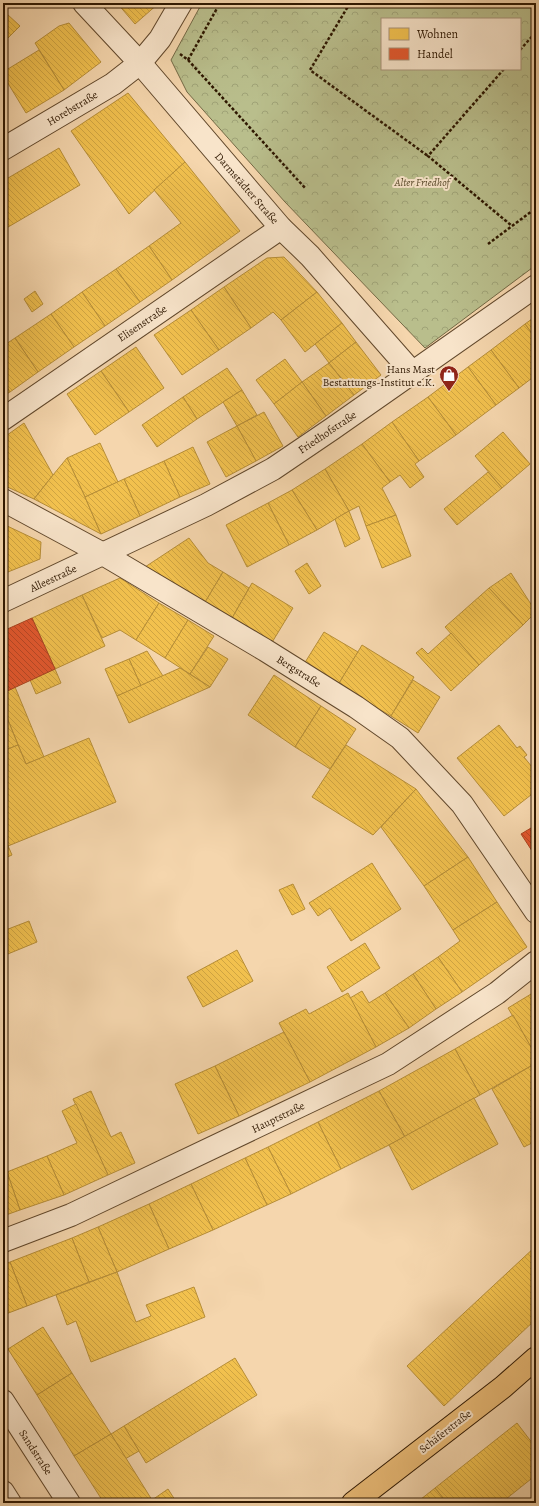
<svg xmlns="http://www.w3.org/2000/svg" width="539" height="1506" viewBox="0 0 539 1506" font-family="Alegreya,serif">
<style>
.park{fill:url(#park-crowns);stroke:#746a46;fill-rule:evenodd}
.homes{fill:url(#homes-back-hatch);stroke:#b78e37}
.shops{fill:url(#shops-back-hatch);stroke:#ad4420}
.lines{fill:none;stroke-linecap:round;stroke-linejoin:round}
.minor-casing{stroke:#60472b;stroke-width:24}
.major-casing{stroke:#2e1700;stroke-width:24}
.path{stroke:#2e1700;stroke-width:2.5;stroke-dasharray:3 2;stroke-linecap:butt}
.minor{stroke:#f8e4ca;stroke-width:22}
.major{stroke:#eabb76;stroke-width:22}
.labels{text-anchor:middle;stroke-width:4;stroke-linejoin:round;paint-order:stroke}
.street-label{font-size:11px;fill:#2e1700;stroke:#f8e4ca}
.park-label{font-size:11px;font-style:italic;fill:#58492a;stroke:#f8e4ca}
.poi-label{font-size:11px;fill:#2e1700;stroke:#f8e4ca;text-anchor:end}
</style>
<defs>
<pattern id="park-crowns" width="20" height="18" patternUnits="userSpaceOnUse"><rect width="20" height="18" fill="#b9be8c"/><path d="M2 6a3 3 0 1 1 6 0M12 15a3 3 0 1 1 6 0" fill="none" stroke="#9fa377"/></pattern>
<pattern id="homes-back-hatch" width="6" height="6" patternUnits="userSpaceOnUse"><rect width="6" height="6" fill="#f2c14e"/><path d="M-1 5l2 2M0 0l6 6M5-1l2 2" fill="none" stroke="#d0a542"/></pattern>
<pattern id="shops-back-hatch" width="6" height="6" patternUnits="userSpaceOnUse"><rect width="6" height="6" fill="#e4572e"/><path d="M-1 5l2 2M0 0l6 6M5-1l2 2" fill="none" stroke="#b94725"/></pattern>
</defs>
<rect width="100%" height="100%" fill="#f5d6ad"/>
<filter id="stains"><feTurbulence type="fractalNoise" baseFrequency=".005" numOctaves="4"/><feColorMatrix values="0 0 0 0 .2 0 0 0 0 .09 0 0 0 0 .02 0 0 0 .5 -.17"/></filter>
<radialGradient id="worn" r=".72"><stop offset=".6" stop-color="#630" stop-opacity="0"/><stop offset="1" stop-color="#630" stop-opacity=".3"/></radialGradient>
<!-- park -->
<path class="park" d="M202 3H536V265L425 348 285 202 187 92 171 60ZM382 19H520V69H382Z"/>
<!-- homes -->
<g class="homes">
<path d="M117 3H159L135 24Z"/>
<path d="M7 14 20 26 3 43V19Z"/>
<path d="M69 23 101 62 64 90 35 43 59 26Z"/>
<path d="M39 50 64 90 26 113 3 75V72Z"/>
<path d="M128 93 185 162 129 214 71 131Z"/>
<path d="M59 148 80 185 3 230V181Z"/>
<path d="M185 162 240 231 172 280 149 246 181 223 154 190Z"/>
<path d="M149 246 172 280 140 302 116 269Z"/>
<path d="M284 257 317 292 281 320 273 312 251 328 224 287 267 258Z"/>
<path d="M116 269 140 302 105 326 82 292Z"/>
<path d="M224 287 251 328 219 350 191 310Z"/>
<path d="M35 291 43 304 32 312 24 299Z"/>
<path d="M82 292 105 326 74 347 51 314Z"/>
<path d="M317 292 342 323 305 352 281 320Z"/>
<path d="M191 310 219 350 182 375 154 335Z"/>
<path d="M51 314 74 347 38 372 15 338Z"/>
<path d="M536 316V339L525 324Z"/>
<path d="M342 323 356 342 329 363 315 344Z"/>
<path d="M525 324 536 339V375L519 388 491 350Z"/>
<path d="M15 338 38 372 10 392 3 382V346Z"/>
<path d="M356 342 381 375 354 395 329 363Z"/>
<path d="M136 347 164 388 129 412 101 371Z"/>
<path d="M491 350 519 388 496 405 468 367Z"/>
<path d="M285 359 302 382 274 404 256 380Z"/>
<path d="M329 363 354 395 326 416 302 382Z"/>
<path d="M468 367 496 405 456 435 428 397Z"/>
<path d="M227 368 242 390 197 419 183 397Z"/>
<path d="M101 371 129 412 95 435 67 394Z"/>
<path d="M3 382 10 392 3 396Z"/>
<path d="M302 382 326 416 298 437 274 404Z"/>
<path d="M242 390 257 415 237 426 223 402Z"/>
<path d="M183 397 197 419 157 447 142 425Z"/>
<path d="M428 397 456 435 419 461 392 422Z"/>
<path d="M264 412 283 446 256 461 237 426Z"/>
<path d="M392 422 419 461 415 464 424 477 410 488 400 475 390 482 362 444Z"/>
<path d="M24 423 53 475 34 499 3 485V438Z"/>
<path d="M237 426 256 461 226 477 207 442Z"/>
<path d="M503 432 530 464 502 488 475 456Z"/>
<path d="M100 443 118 482 85 497 67 458Z"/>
<path d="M362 444 390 482 382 488 396 515 366 526 359 506 349 511 325 469Z"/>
<path d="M193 447 210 484 180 497 164 461Z"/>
<path d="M67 458 85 497 101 534 34 499 53 475Z"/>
<path d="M164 461 180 497 140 516 124 479Z"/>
<path d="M325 469 349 511 317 530 292 490Z"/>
<path d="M488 472 502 488 457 525 444 509Z"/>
<path d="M124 479 140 516 101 534 85 497Z"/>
<path d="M292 490 317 530 289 545 268 503Z"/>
<path d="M268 503 289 545 247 567 226 525Z"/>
<path d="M349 511 360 539 345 547 335 519Z"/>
<path d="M396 515 411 556 382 568 366 526Z"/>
<path d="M3 524 41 542 40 559 3 574Z"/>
<path d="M189 538 208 563 223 572 204 604 145 567Z"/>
<path d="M307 563 321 586 309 594 295 571Z"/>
<path d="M223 572 249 588 231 620 204 604Z"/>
<path d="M511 573 536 612 523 625 489 588Z"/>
<path d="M120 578 159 603 136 640 120 630 102 638 82 595Z"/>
<path d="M252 583 293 608 271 644 231 620Z"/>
<path d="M489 588 523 625 479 665 445 627Z"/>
<path d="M82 595 105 646 55 669 32 618Z"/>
<path d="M159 603 188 620 165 658 136 640Z"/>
<path d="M188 620 214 636 190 674 165 658Z"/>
<path d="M324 632 358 652 338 685 304 664Z"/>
<path d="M451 633 479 665 451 691 416 653 422 648 428 654Z"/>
<path d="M362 645 414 677 391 716 338 685Z"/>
<path d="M208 647 228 659 210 687 190 674Z"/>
<path d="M147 651 163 676 141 686 129 659Z"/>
<path d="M129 659 141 686 117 696 105 669Z"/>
<path d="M180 668 210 687 129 723 117 696Z"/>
<path d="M55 669 61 683 36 694 30 680Z"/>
<path d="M274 675 321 706 295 747 248 715Z"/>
<path d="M413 680 440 697 418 733 391 716Z"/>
<path d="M15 687 44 757 26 764 3 708V693Z"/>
<path d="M321 706 356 729 330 769 295 747Z"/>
<path d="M8 720 18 745 3 751V723Z"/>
<path d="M499 725 517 748 520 746 527 755 524 757 536 772V791L504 816 457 758Z"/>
<path d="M89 738 116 802 8 846 3 834V751L18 745 26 764Z"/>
<path d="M346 745 416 789 373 835 312 797Z"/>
<path d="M416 789 468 857 424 886 381 827Z"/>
<path d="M3 834 12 855 3 859Z"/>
<path d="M468 857 497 902 453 930 424 886Z"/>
<path d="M372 863 401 909 351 941 330 908 318 916 309 903Z"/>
<path d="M293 884 305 909 292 915 279 890Z"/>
<path d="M497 902 527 947 462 992 438 957 460 941 453 930Z"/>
<path d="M29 921 37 942 3 956V931Z"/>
<path d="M365 943 380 968 342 992 327 967Z"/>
<path d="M237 950 253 981 203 1007 187 977Z"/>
<path d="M438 957 462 992 436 1009 413 974Z"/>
<path d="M413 974 436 1009 409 1028 385 993Z"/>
<path d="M362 991 369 1003 385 993 409 1028 376 1047 350 998Z"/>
<path d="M536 991V1056L508 1008Z"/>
<path d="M348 993 376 1047 310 1082 279 1023 306 1009 309 1014Z"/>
<path d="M513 1015 536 1056V1063L480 1095 455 1049Z"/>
<path d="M284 1032 310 1082 239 1116 215 1066Z"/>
<path d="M455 1049 480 1095 405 1137 379 1091Z"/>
<path d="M536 1063V1117L533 1119 536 1124V1141L524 1147 492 1089Z"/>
<path d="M215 1066 239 1116 198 1134 175 1084Z"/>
<path d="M91 1091 111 1137 121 1132 135 1163 108 1175 73 1099Z"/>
<path d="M379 1091 405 1137 341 1169 318 1122Z"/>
<path d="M474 1098 498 1144 412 1190 389 1145Z"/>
<path d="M76 1104 108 1175 64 1195 47 1156 77 1143 62 1111Z"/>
<path d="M318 1122 341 1169 291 1194 268 1147Z"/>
<path d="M268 1147 291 1194 267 1205 245 1158Z"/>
<path d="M47 1156 64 1195 20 1210 7 1172Z"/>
<path d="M245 1158 267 1205 213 1230 191 1184Z"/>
<path d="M5 1166 20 1210 3 1216V1167Z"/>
<path d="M191 1184 213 1230 169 1249 149 1204Z"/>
<path d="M149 1204 169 1249 117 1272 98 1227Z"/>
<path d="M98 1227 117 1272 89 1282 72 1238Z"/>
<path d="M72 1238 89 1282 27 1306 10 1262Z"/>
<path d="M536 1246V1319L444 1406 407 1366Z"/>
<path d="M10 1262 27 1306 3 1315V1265Z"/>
<path d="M117 1272 136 1322 151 1316 146 1305 194 1287 205 1317 91 1362 76 1321 67 1325 56 1295Z"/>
<path d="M43 1327 72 1373 37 1395 8 1349Z"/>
<path d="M235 1358 257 1395 146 1463 124 1426Z"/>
<path d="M72 1373 111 1434 74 1456 37 1395Z"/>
<path d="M517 1423 536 1448V1475L501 1503H447L435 1488Z"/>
<path d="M124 1426 139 1451 125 1459 111 1434Z"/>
<path d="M111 1434 152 1500 146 1503H104L74 1456Z"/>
<path d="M435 1488 447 1503H416Z"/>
<path d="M168 1489 177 1503H146L152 1500Z"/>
</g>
<!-- shops -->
<g class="shops">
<path d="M32 618 55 669 3 693V631Z"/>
<path d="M536 825V857L521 834Z"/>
</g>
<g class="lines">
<defs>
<g id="minor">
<path d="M84 3 140 63 281 228 310 256 412 372"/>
<path d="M3 149 113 84 140 63 160 39 181 3"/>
<path d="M3 419 281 228"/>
<path d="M3 500 103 554 265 650 356 707 400 738 462 804 536 912"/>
<path d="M3 601 206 505 273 469 332 429 536 286"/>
<path d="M3 1241 71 1215 388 1064 497 993 536 962"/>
<path d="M3 1401 69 1503"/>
<path d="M3 1492 10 1503"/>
</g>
<path id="major" d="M353 1503 503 1387 536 1358"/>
</defs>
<!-- minor casing -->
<use href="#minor" class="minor-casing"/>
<!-- major casing -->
<use href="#major" class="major-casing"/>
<!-- path -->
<g class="path">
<path d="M350 3 310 70 428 156"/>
<path d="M520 50 536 32"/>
<path d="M180 54 188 60 306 189"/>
<path d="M188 60 220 3"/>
<path d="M504 69 428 156 512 226"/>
<path d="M488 244 536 208"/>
</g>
<!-- minor -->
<use href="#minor" class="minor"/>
<!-- major -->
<use href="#major" class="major"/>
</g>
<!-- icons -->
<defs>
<symbol id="shop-pin" viewBox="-11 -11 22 30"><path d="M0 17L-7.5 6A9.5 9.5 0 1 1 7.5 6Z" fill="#8f2418" stroke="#f8e4ca"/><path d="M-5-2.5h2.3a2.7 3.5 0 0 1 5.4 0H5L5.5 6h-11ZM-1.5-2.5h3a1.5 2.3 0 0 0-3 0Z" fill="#fff"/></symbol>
</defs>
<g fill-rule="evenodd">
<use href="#shop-pin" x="438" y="364" width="22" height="30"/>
</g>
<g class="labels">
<!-- street labels -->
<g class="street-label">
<text transform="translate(72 108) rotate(-31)" y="4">Horebstraße</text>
<text transform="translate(247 188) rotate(49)" y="4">Darmstädter Straße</text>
<text transform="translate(142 323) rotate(-34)" y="4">Elisenstraße</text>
<text transform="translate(327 432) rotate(-34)" y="4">Friedhofstraße</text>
<text transform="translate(53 578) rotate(-25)" y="4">Alleestraße</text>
<text transform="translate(299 671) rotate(32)" y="4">Bergstraße</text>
<text transform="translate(278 1117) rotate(-26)" y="4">Hauptstraße</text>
<text transform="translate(445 1431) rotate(-38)" y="4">Schäferstraße</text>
<text transform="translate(36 1452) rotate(57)" y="4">Sandstraße</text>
</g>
<!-- park labels -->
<g class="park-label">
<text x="422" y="186">Alter Friedhof</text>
</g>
<!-- poi labels -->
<g class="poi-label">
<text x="435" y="373">Hans Mast<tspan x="435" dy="13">Bestattungs-Institut e.K.</tspan></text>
</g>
</g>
<!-- margin -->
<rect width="539" height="1506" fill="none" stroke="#f5d6ad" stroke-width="16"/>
<rect x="4" y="4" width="531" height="1498" fill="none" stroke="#2e1700" stroke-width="2"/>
<rect x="8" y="8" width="523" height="1490" fill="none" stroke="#2e1700"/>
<!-- legend -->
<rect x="381" y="18" width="140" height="52" fill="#f8e4ca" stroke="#a79279"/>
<rect x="389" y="28" width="20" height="12" fill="#f2c14e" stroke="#a79279"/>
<text x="417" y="38" font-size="12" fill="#2e1700">Wohnen</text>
<rect x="389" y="48" width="20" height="12" fill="#e4572e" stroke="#a79279"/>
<text x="417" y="58" font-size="12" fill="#2e1700">Handel</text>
<rect width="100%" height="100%" filter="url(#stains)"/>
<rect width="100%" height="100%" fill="url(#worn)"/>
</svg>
